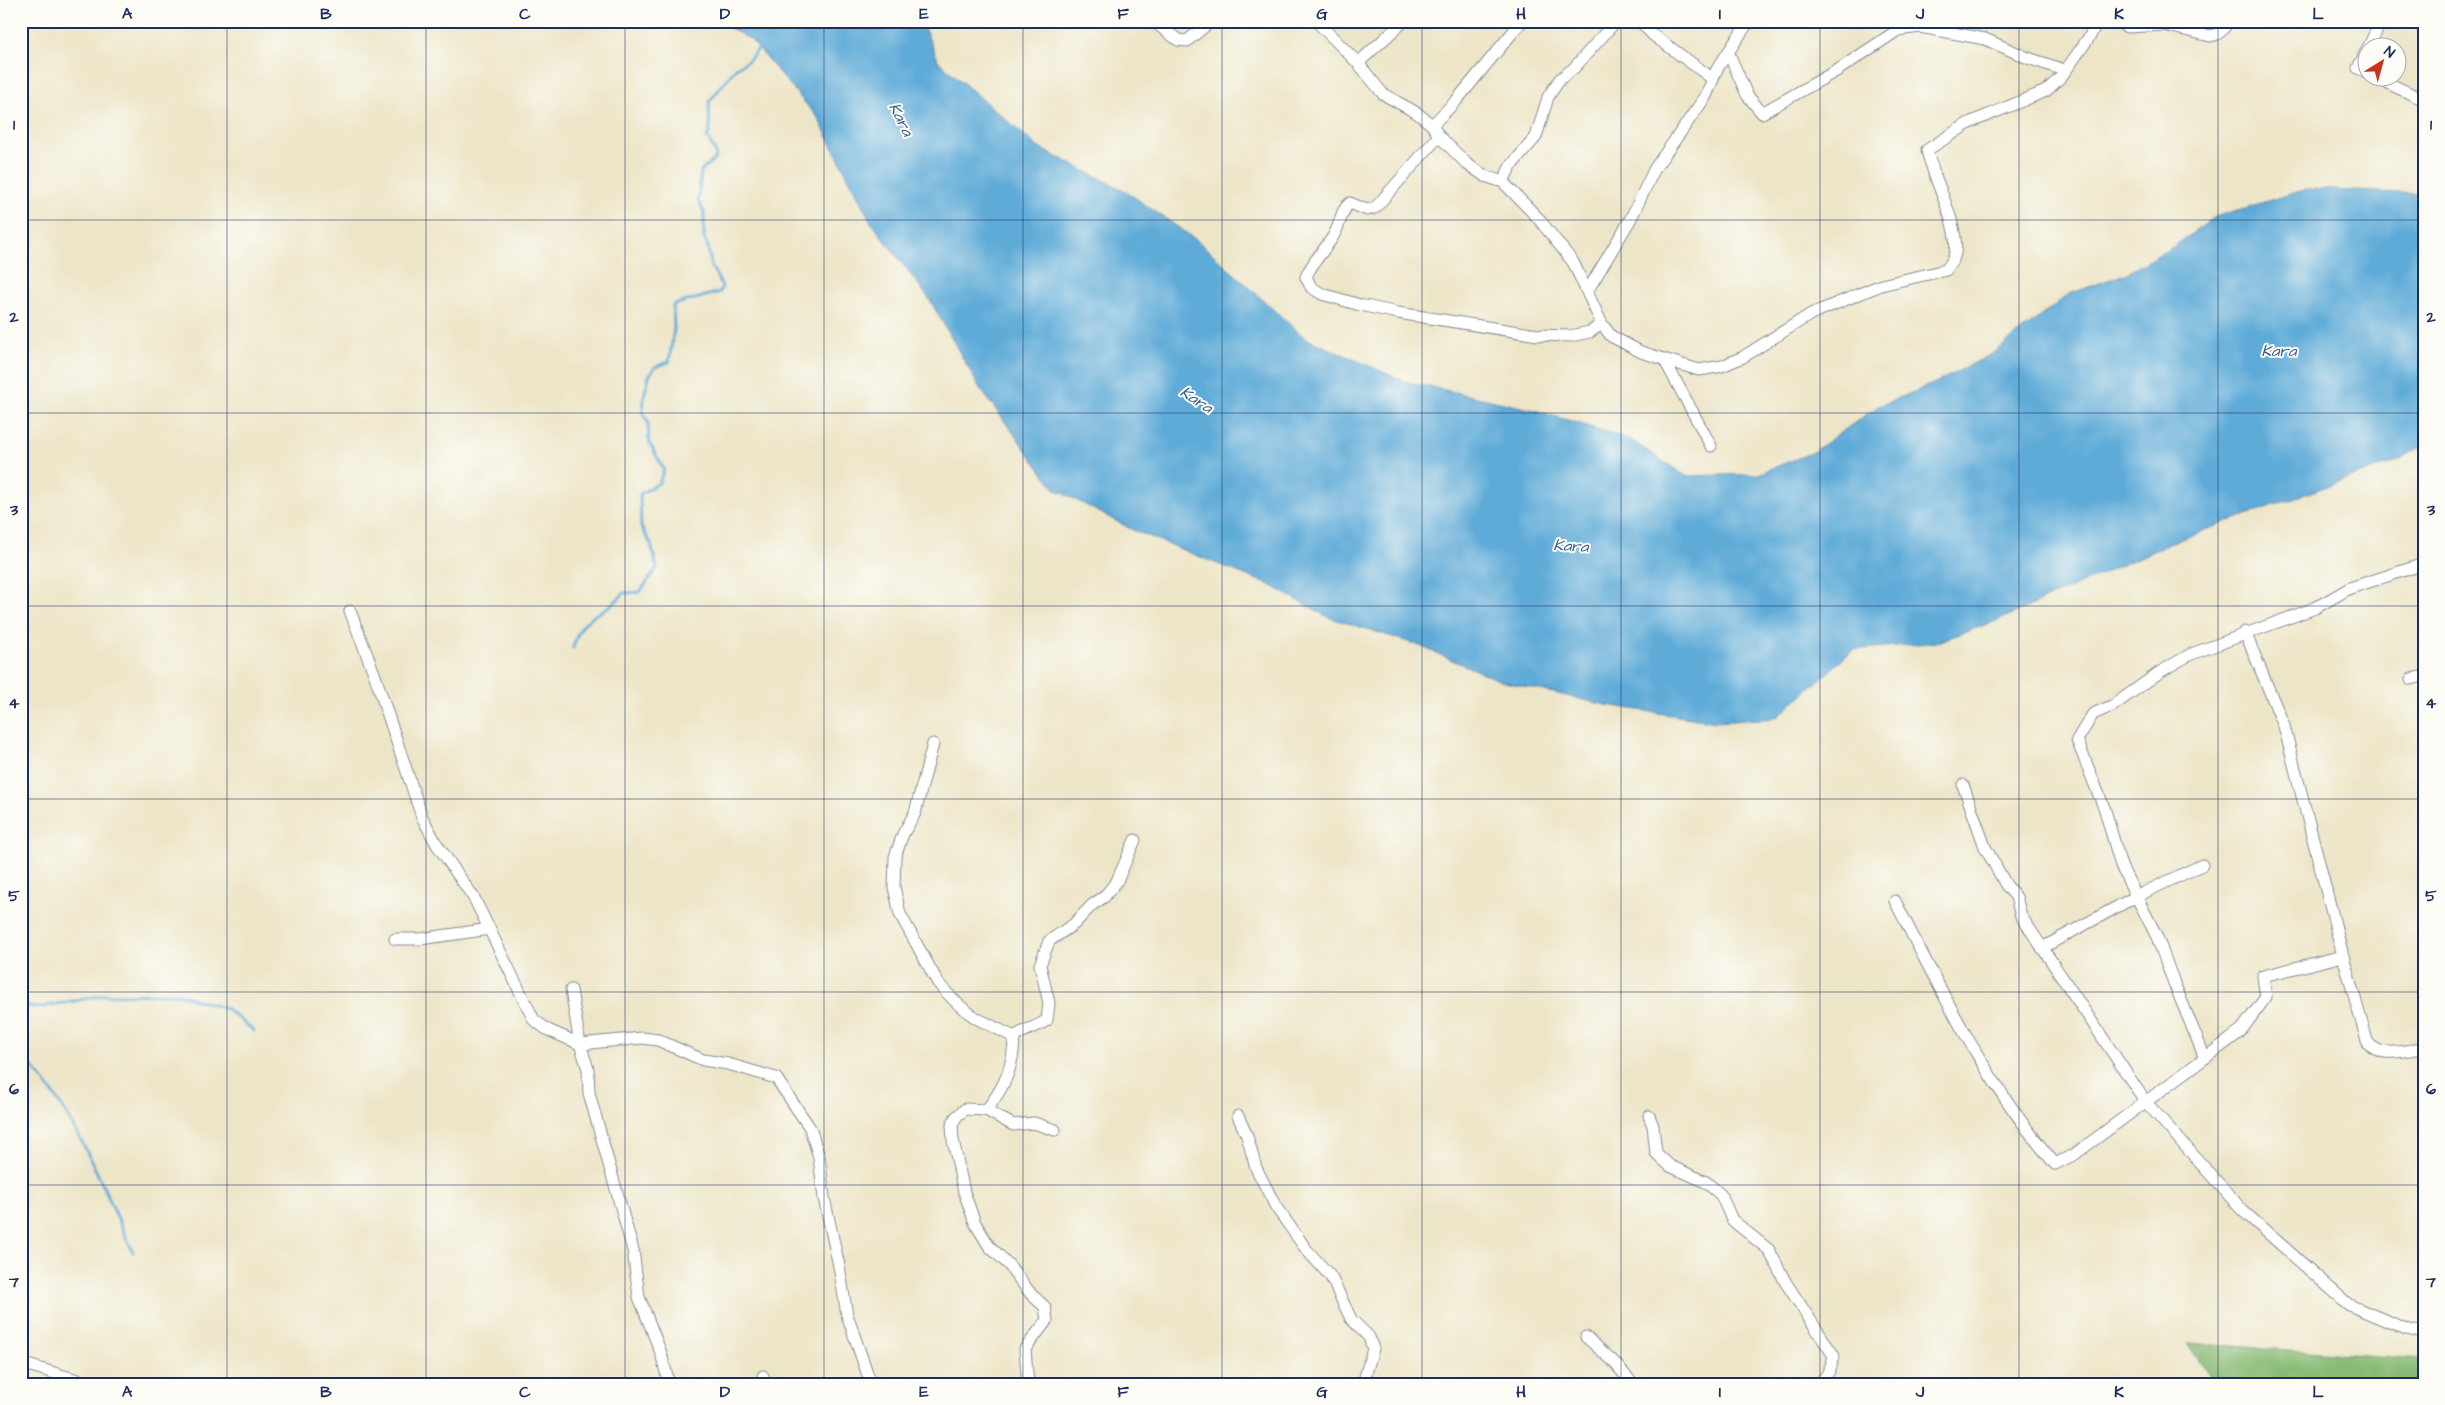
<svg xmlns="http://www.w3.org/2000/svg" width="2445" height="1405" viewBox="0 0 2445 1405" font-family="'Architects Daughter',sans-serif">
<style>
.forest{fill:#88ba74;stroke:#527469}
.water{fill:#5fabd8;stroke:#3d6d9b}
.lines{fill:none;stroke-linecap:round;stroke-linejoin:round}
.stream{stroke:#5fabd8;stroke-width:3}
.minor-casing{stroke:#848a92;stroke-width:13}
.minor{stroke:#fff;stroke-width:11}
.grid{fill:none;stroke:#1b2f5e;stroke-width:1;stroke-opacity:0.55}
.labels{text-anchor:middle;stroke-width:4;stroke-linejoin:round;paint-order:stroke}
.water-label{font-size:16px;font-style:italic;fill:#335a89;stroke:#fdfcf7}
.neatline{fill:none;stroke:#1b2f5e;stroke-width:2}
.grid-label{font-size:16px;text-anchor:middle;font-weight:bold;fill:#1b2f5e}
</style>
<rect width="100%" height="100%" fill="#fdfcf7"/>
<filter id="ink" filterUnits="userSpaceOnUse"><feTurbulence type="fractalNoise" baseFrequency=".02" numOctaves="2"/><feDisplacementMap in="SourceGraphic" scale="10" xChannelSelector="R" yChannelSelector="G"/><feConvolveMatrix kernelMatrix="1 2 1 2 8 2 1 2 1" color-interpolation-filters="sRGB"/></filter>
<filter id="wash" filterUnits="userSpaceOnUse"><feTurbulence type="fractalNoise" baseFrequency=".0096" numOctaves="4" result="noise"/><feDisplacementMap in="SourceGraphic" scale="20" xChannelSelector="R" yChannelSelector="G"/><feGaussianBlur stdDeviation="1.12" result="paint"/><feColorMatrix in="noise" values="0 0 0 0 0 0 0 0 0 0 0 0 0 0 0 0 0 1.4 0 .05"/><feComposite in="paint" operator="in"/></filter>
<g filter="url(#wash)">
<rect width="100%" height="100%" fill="#ede5c7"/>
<!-- forest -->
<path class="forest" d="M2187 1343 2424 1359V1384H2215Z"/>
<!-- water -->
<path class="water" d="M719 21H921L939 62 1039 148 1124 190 1198 241 1305 338 1404 381 1535 410 1629 439 1686 476 1758 474 1813 452 1877 407 1935 383 1992 354 2069 294 2125 274 2173 247 2215 217 2307 189 2424 194V445L2397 461 2180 539 1999 620 1937 642 1853 650 1776 718 1716 722 1606 705 1501 681 1415 644 1328 617 1270 585 1133 530 1055 489 979 387 930 300 871 222 818 118 751 40Z"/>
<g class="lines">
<!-- stream -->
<g class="stream">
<path d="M573 648C582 610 605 617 624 593L640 592 657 568 651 544 641 527 640 494 659 483 664 470 649 442 648 422 643 414 644 396 649 376 655 367 669 362 674 329 673 305 720 292 722 286 711 266 708 247 704 238V212L698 200 701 171 716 158 714 149 707 137 710 131 709 102 736 68 749 60 760 47"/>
<path d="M21 1004 36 1008 105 995 177 994 227 1009 254 1031"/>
<path d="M21 1055C74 1107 102 1186 133 1252"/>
</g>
</g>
</g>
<g filter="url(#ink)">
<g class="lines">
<defs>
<g id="minor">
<path d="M1153 21 1178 40 1187 41 1211 21"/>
<path d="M1316 21 1358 63 1383 94 1417 113 1432 125 1439 136 1467 164 1485 176 1503 182 1538 218 1573 262 1602 324 1611 336 1641 352 1699 370 1722 366 1743 357 1811 314 1881 285 1946 270C1950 265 1954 259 1955 253 1960 226 1933 179 1927 150L1969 123 2046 91 2061 77 2090 36 2097 21"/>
<path d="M1640 21 1653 35 1713 79"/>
<path d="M2116 21 2127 27 2164 25 2210 36C2220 35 2223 29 2229 21"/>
<path d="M2368 48 2358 68 2368 73"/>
<path d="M2368 48 2381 21"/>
<path d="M1729 54 1747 95 1762 113 1838 70 1898 30 1920 27 1985 39 2028 58 2064 70"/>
<path d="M1358 63 1404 21"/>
<path d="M2377 78 2424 100"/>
<path d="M1432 125 1456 101 1522 21"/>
<path d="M1439 136 1375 208 1367 210 1350 203C1341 210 1341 221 1336 231 1328 248 1313 259 1306 277L1311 287 1322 294 1360 305 1398 313 1538 335 1570 336 1590 332 1602 324"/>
<path d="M1503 182 1510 167 1536 137 1548 97 1560 79 1574 68 1616 21"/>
<path d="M1588 290 1630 220 1655 168 1706 96 1717 69 1749 21"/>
<path d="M1665 361 1711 446"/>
<path d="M350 611 374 673 422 817 436 843 474 898 534 1020 548 1030 580 1044 588 1069 589 1093 633 1250 639 1297 661 1353 669 1384"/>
<path d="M2245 632 2284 726 2343 956 2367 1041C2377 1059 2407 1051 2424 1047"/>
<path d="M2411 679 2424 676"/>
<path d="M933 744 915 813 903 834 895 857 894 887 900 914 938 983 948 994 961 1007 976 1018 1014 1037"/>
<path d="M1963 785 1985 847 2006 885 2016 897 2021 916 2145 1101 2243 1211 2349 1305 2406 1329 2424 1333"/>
<path d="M1895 901C1942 993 1987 1085 2055 1164L2075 1154 2240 1032 2266 997 2263 976 2343 956"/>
<path d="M395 939H420L490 929"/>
<path d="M2042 948 2135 897 2202 865"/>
<path d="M571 990 580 1044 642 1038 658 1040 703 1060 728 1064 776 1078 810 1128 819 1157 824 1198 839 1266 847 1315 871 1384"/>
<path d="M2205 1058 2174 983 2157 937 2121 866 2105 810 2077 740 2093 714 2114 705 2160 672 2189 655 2315 608 2350 588 2424 564"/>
<path d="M986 1110C1004 1089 1014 1065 1014 1037 1025 1029 1036 1028 1047 1020L1049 1003 1040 965 1049 941 1074 924 1092 905 1104 897 1117 881 1135 840"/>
<path d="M1238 1116 1247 1136 1256 1168 1276 1207 1306 1249 1331 1277 1351 1319 1369 1337 1373 1349 1363 1384"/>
<path d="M1649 1116 1653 1126 1656 1153 1670 1166 1706 1182 1721 1195 1732 1220 1769 1250 1786 1283 1834 1356C1831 1367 1828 1378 1817 1384"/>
<path d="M1586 1337 1612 1360 1633 1384"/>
<path d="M21 1363 91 1384"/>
<path d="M763 1376 765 1384"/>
<path d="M1028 1384 1025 1349 1047 1320 1045 1307 1031 1294 1008 1264 989 1246 975 1223 964 1192 953 1140 952 1125 956 1117 965 1109 986 1110 1013 1125 1034 1123 1055 1130"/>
</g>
</defs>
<!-- minor casing -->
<use href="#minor" class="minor-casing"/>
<!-- minor -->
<use href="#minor" class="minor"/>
</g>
</g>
<!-- grid -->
<path class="grid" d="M227 21V1384M426 21V1384M625 21V1384M824 21V1384M1023 21V1384M1222 21V1384M1422 21V1384M1621 21V1384M1820 21V1384M2019 21V1384M2218 21V1384M21 220H2424M21 413H2424M21 606H2424M21 799H2424M21 992H2424M21 1185H2424"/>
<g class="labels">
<!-- water labels -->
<g class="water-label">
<text transform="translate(902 119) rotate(63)" y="6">Kara</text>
<text x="2279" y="356">Kara</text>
<text transform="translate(1197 399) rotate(33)" y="6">Kara</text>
<text transform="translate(1571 545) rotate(3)" y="6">Kara</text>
</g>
</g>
<!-- margin -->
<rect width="2445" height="1405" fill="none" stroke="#fdfcf7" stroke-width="55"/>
<!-- north arrow -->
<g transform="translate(2382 62) rotate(37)"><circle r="24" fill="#fdfcf7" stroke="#a3aaba"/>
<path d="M0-4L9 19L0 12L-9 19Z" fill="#c8321e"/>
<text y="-8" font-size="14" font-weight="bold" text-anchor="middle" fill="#1b2f5e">N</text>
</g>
<rect x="28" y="28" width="2390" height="1350" class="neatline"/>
<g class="grid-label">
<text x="127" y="19">A</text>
<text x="326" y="19">B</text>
<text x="525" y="19">C</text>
<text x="725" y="19">D</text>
<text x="924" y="19">E</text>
<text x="1123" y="19">F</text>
<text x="1322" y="19">G</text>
<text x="1521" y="19">H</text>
<text x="1720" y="19">I</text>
<text x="1920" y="19">J</text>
<text x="2119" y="19">K</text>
<text x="2318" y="19">L</text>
<text x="14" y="130">1</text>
<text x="2431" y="130">1</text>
<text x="14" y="322">2</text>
<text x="2431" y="322">2</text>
<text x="14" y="515">3</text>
<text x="2431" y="515">3</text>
<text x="14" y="708">4</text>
<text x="2431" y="708">4</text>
<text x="14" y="901">5</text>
<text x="2431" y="901">5</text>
<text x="14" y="1094">6</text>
<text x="2431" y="1094">6</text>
<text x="14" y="1287">7</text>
<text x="2431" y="1287">7</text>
<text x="127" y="1397">A</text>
<text x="326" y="1397">B</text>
<text x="525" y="1397">C</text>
<text x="725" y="1397">D</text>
<text x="924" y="1397">E</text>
<text x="1123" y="1397">F</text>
<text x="1322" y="1397">G</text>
<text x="1521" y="1397">H</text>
<text x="1720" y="1397">I</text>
<text x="1920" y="1397">J</text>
<text x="2119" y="1397">K</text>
<text x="2318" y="1397">L</text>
</g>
</svg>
